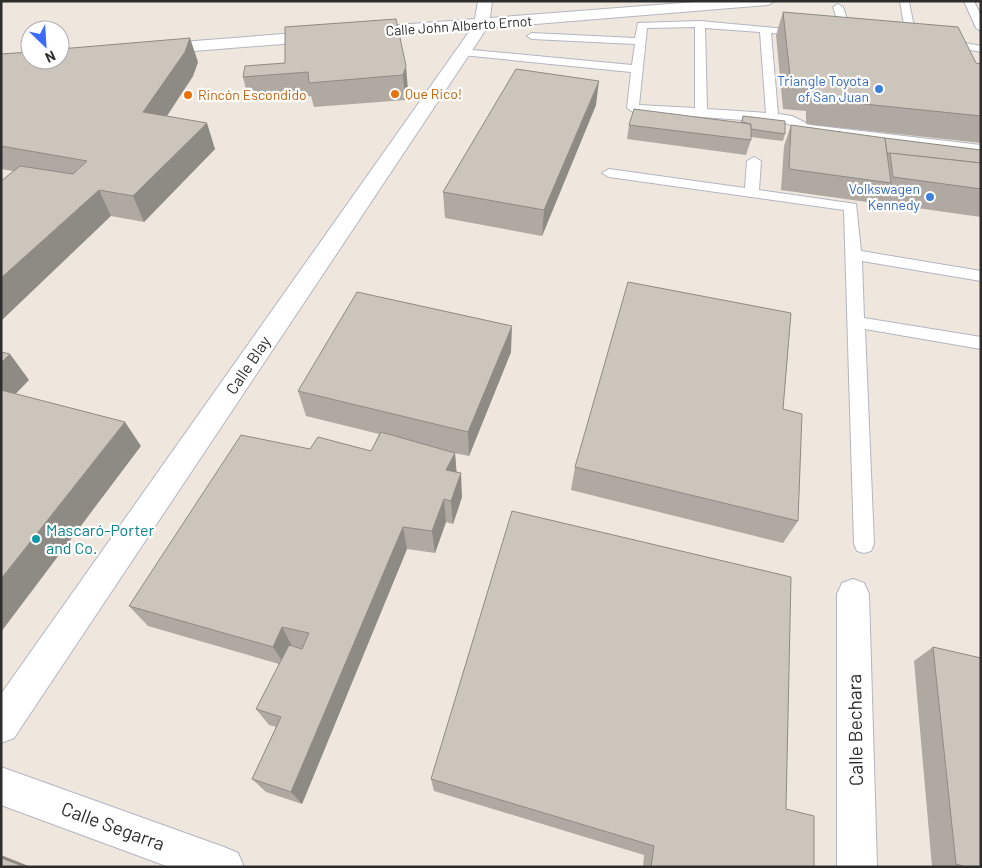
<svg xmlns="http://www.w3.org/2000/svg" width="982" height="868" viewBox="0 0 982 868" font-family="Barlow,sans-serif">
<style>
.lines{fill:none;stroke-linecap:round;stroke-linejoin:round}
.lane-casing{stroke:#b2b6c1;stroke-width:2}
.street-casing{stroke:#b2b6c1;stroke-width:2}
.lane{fill:#fff;fill-rule:evenodd}
.street{fill:#fff;fill-rule:evenodd}
.wall{fill:#afa9a2}
.shaded-wall{fill:#8e8a84}
.building{fill:#cbc5bc;stroke:#8e8a84}
.shop-dot{fill:#3f7fe0;stroke:#fff;stroke-width:2}
.food-dot{fill:#e8710a;stroke:#fff;stroke-width:2}
.culture-dot{fill:#0f9aa8;stroke:#fff;stroke-width:2}
.labels{text-anchor:middle;stroke-width:4.5;stroke-linejoin:round;paint-order:stroke}
.far-street-label{font-size:14px;fill:#2d2d2d;stroke:#fff}
.far-shop-label{font-size:14px;fill:#366cbe;stroke:#fff;text-anchor:end}
.far-food-label{font-size:14px;fill:#c56008;stroke:#fff;text-anchor:start}
.street-label{font-size:16px;fill:#2d2d2d;stroke:#fff}
.culture-label{font-size:16px;fill:#0d838f;stroke:#fff;text-anchor:start}
.near-street-label{font-size:19px;fill:#2d2d2d;stroke:#fff}
</style>
<rect width="100%" height="100%" fill="#efe7de"/>
<g class="lines">
<defs>
<g id="lane">
<path d="M900 1 909 2 917 42 916 44 912 45 907 42Z"/>
<path d="M964 1H974L981 16V31L976 28Z"/>
<path d="M838 4 843 7 853 37 852 39 848 40 843 37 833 7Z"/>
<path d="M700 21 806 31 807 33 802 36 771 33 778 114 792 116 810 125 981 145V153L807 132 785 123 633 112 627 108 631 72 462 55 457 52 462 49 632 65 635 44 532 39 527 36 532 33 635 38 638 23ZM695 27V108L639 105 647 28ZM705 28 760 32 766 113 707 109Z"/>
<path d="M944 39 981 46V52L940 44 939 42Z"/>
<path d="M754 157 761 161 759 190 856 204 861 251 981 271V281L862 261 864 318 981 337V349L865 329 874 544 871 551 864 553 857 551 854 544 844 210 609 177 602 173 609 169 745 188 747 161Z"/>
</g>
<g id="street">
<path d="M478 1H492L490 18 708 1H775L768 5 487 28 14 738 1 743V694L471 29 156 54 148 49 156 44 475 19Z"/>
<path d="M853 579 864 583 869 594 877 867H837V594L842 583Z"/>
<path d="M1 767 224 847 238 853 244 867H169L1 805Z"/>
</g>
</defs>
<!-- lane casing -->
<use href="#lane" class="lane-casing"/>
<!-- street casing -->
<use href="#street" class="street-casing"/>
<!-- lane -->
<use href="#lane" class="lane"/>
<!-- street -->
<use href="#street" class="street"/>
</g>
<!-- wall -->
<g class="wall">
<path d="M783 12 976 63 981 64V143L806 124V111L783 109 776 35Z"/>
<path d="M396 19 408 90 405 100 314 107 311 96 249 102 243 77 285 63Z"/>
<path d="M1 54 198 62 193 76 167 116 215 149 144 222 111 216 13 171 1 169Z"/>
<path d="M596 105 542 236 445 218 443 192Z"/>
<path d="M743 116 785 134 783 141 751 137V140L746 155 627 139 629 125 741 122Z"/>
<path d="M791 125 885 138 981 150V217L881 203V204L781 190 784 146Z"/>
<path d="M511 352 469 456 454 453H455L456 472 462 497 453 524 446 522 435 553 407 549 302 804 266 792 252 779 276 727 269 725 256 709 279 664 148 626 129 606 310 449 371 451 379 434 306 416 298 391Z"/>
<path d="M783 409 798 521 783 543 571 490 575 467Z"/>
<path d="M933 647 981 867H932L914 661Z"/>
<path d="M431 779 786 809 814 867H643L644 855 434 791Z"/>
</g>
<!-- shaded-wall -->
<g class="shaded-wall">
<path d="M190 38 198 62 193 76 153 137 143 112Z"/>
<path d="M406 66 408 90 405 100 403 75Z"/>
<path d="M599 81 596 105 542 236 544 210Z"/>
<path d="M207 123 215 149 144 222 133 196Z"/>
<path d="M99 190 111 216 1 321V278Z"/>
<path d="M512 326 511 352 469 456 468 432Z"/>
<path d="M10 354 29 380 1 409V363Z"/>
<path d="M125 422 141 446 1 632V579Z"/>
<path d="M455 453 457 477 446 470Z"/>
<path d="M461 473 462 497 453 524 451 501Z"/>
<path d="M444 499 446 522 435 553 432 531Z"/>
<path d="M403 527 407 549 302 804 291 792Z"/>
<path d="M282 627 292 646 285 665 273 647Z"/>
<path d="M1 855 31 867H25L1 858Z"/>
</g>
<!-- building -->
<g class="building">
<path d="M783 12 958 27 976 63 981 64V116L815 99V86L791 84Z"/>
<path d="M396 19 406 66 403 75 309 83 308 72 243 77 245 66 285 63V27Z"/>
<path d="M190 38 185 52 143 112 207 123 133 196 99 190 1 278V181L20 166 73 174 87 161 1 146V54L30 52V60H60V49Z"/>
<path d="M516 69 599 81 544 210 443 192Z"/>
<path d="M634 109 751 124V140L629 125Z"/>
<path d="M743 116 785 121V134L751 129V124L742 122Z"/>
<path d="M791 125 885 138 891 183 789 169Z"/>
<path d="M885 138 981 150V163L887 153Z"/>
<path d="M890 153 981 163V189L893 177Z"/>
<path d="M628 282 791 313 783 409 802 414 798 521 575 467Z"/>
<path d="M357 292 512 326 468 432 298 391Z"/>
<path d="M1 352 10 354 1 363Z"/>
<path d="M1 390 125 422 1 579Z"/>
<path d="M381 432 455 453 446 470 461 473 451 501 444 499 432 531 403 527 291 792 252 779 281 717 256 709 289 645 302 649 309 633 282 627 273 647 129 606 241 435 310 449 318 437 371 451Z"/>
<path d="M512 511 791 577 786 809 814 816V867H651L654 846 431 779Z"/>
<path d="M933 647 981 658V867H966L956 864Z"/>
<path d="M1 858 25 867H1Z"/>
</g>
<!-- markers -->
<g class="shop-dot">
<circle cx="879" cy="89" r="5"/>
<circle cx="930" cy="197" r="5"/>
</g>
<g class="food-dot">
<circle cx="395" cy="94" r="5"/>
<circle cx="188" cy="95" r="5"/>
</g>
<circle class="culture-dot" cx="36" cy="539" r="5"/>
<g class="labels">
<!-- far-street labels -->
<g class="far-street-label">
<text transform="translate(459 26) rotate(-4)" y="5">Calle John Alberto Ernot</text>
</g>
<!-- far-shop labels -->
<g class="far-shop-label">
<text x="869" y="86">Triangle Toyota<tspan x="869" dy="16">of San Juan</tspan></text>
<text x="920" y="194">Volkswagen<tspan x="920" dy="16">Kennedy</tspan></text>
</g>
<!-- far-food labels -->
<g class="far-food-label">
<text x="405" y="99">Que Rico!</text>
<text x="198" y="100">Rincón Escondido</text>
</g>
<!-- street labels -->
<g class="street-label">
<text transform="translate(248 365) rotate(-56)" y="6">Calle Blay</text>
</g>
<!-- culture labels -->
<g class="culture-label">
<text x="46" y="536">Mascaró-Porter<tspan x="46" dy="18">and Co.</tspan></text>
</g>
<!-- near-street labels -->
<g class="near-street-label">
<text transform="translate(855 730) rotate(-91)" y="7">Calle Bechara</text>
<text transform="translate(113 826) rotate(20)" y="7">Calle Segarra</text>
</g>
</g>
<!-- border -->
<rect width="982" height="868" fill="none" stroke="#2d2d2d" stroke-width="5"/>
<!-- north arrow -->
<g transform="translate(45 45) rotate(155)"><circle r="24" fill="#ffffff" stroke="#ababab"/>
<path d="M0-4L9 19L0 12L-9 19Z" fill="#3b6bff"/>
<text y="-8" font-size="14" font-weight="bold" text-anchor="middle" fill="#2d2d2d">N</text>
</g>
</svg>
